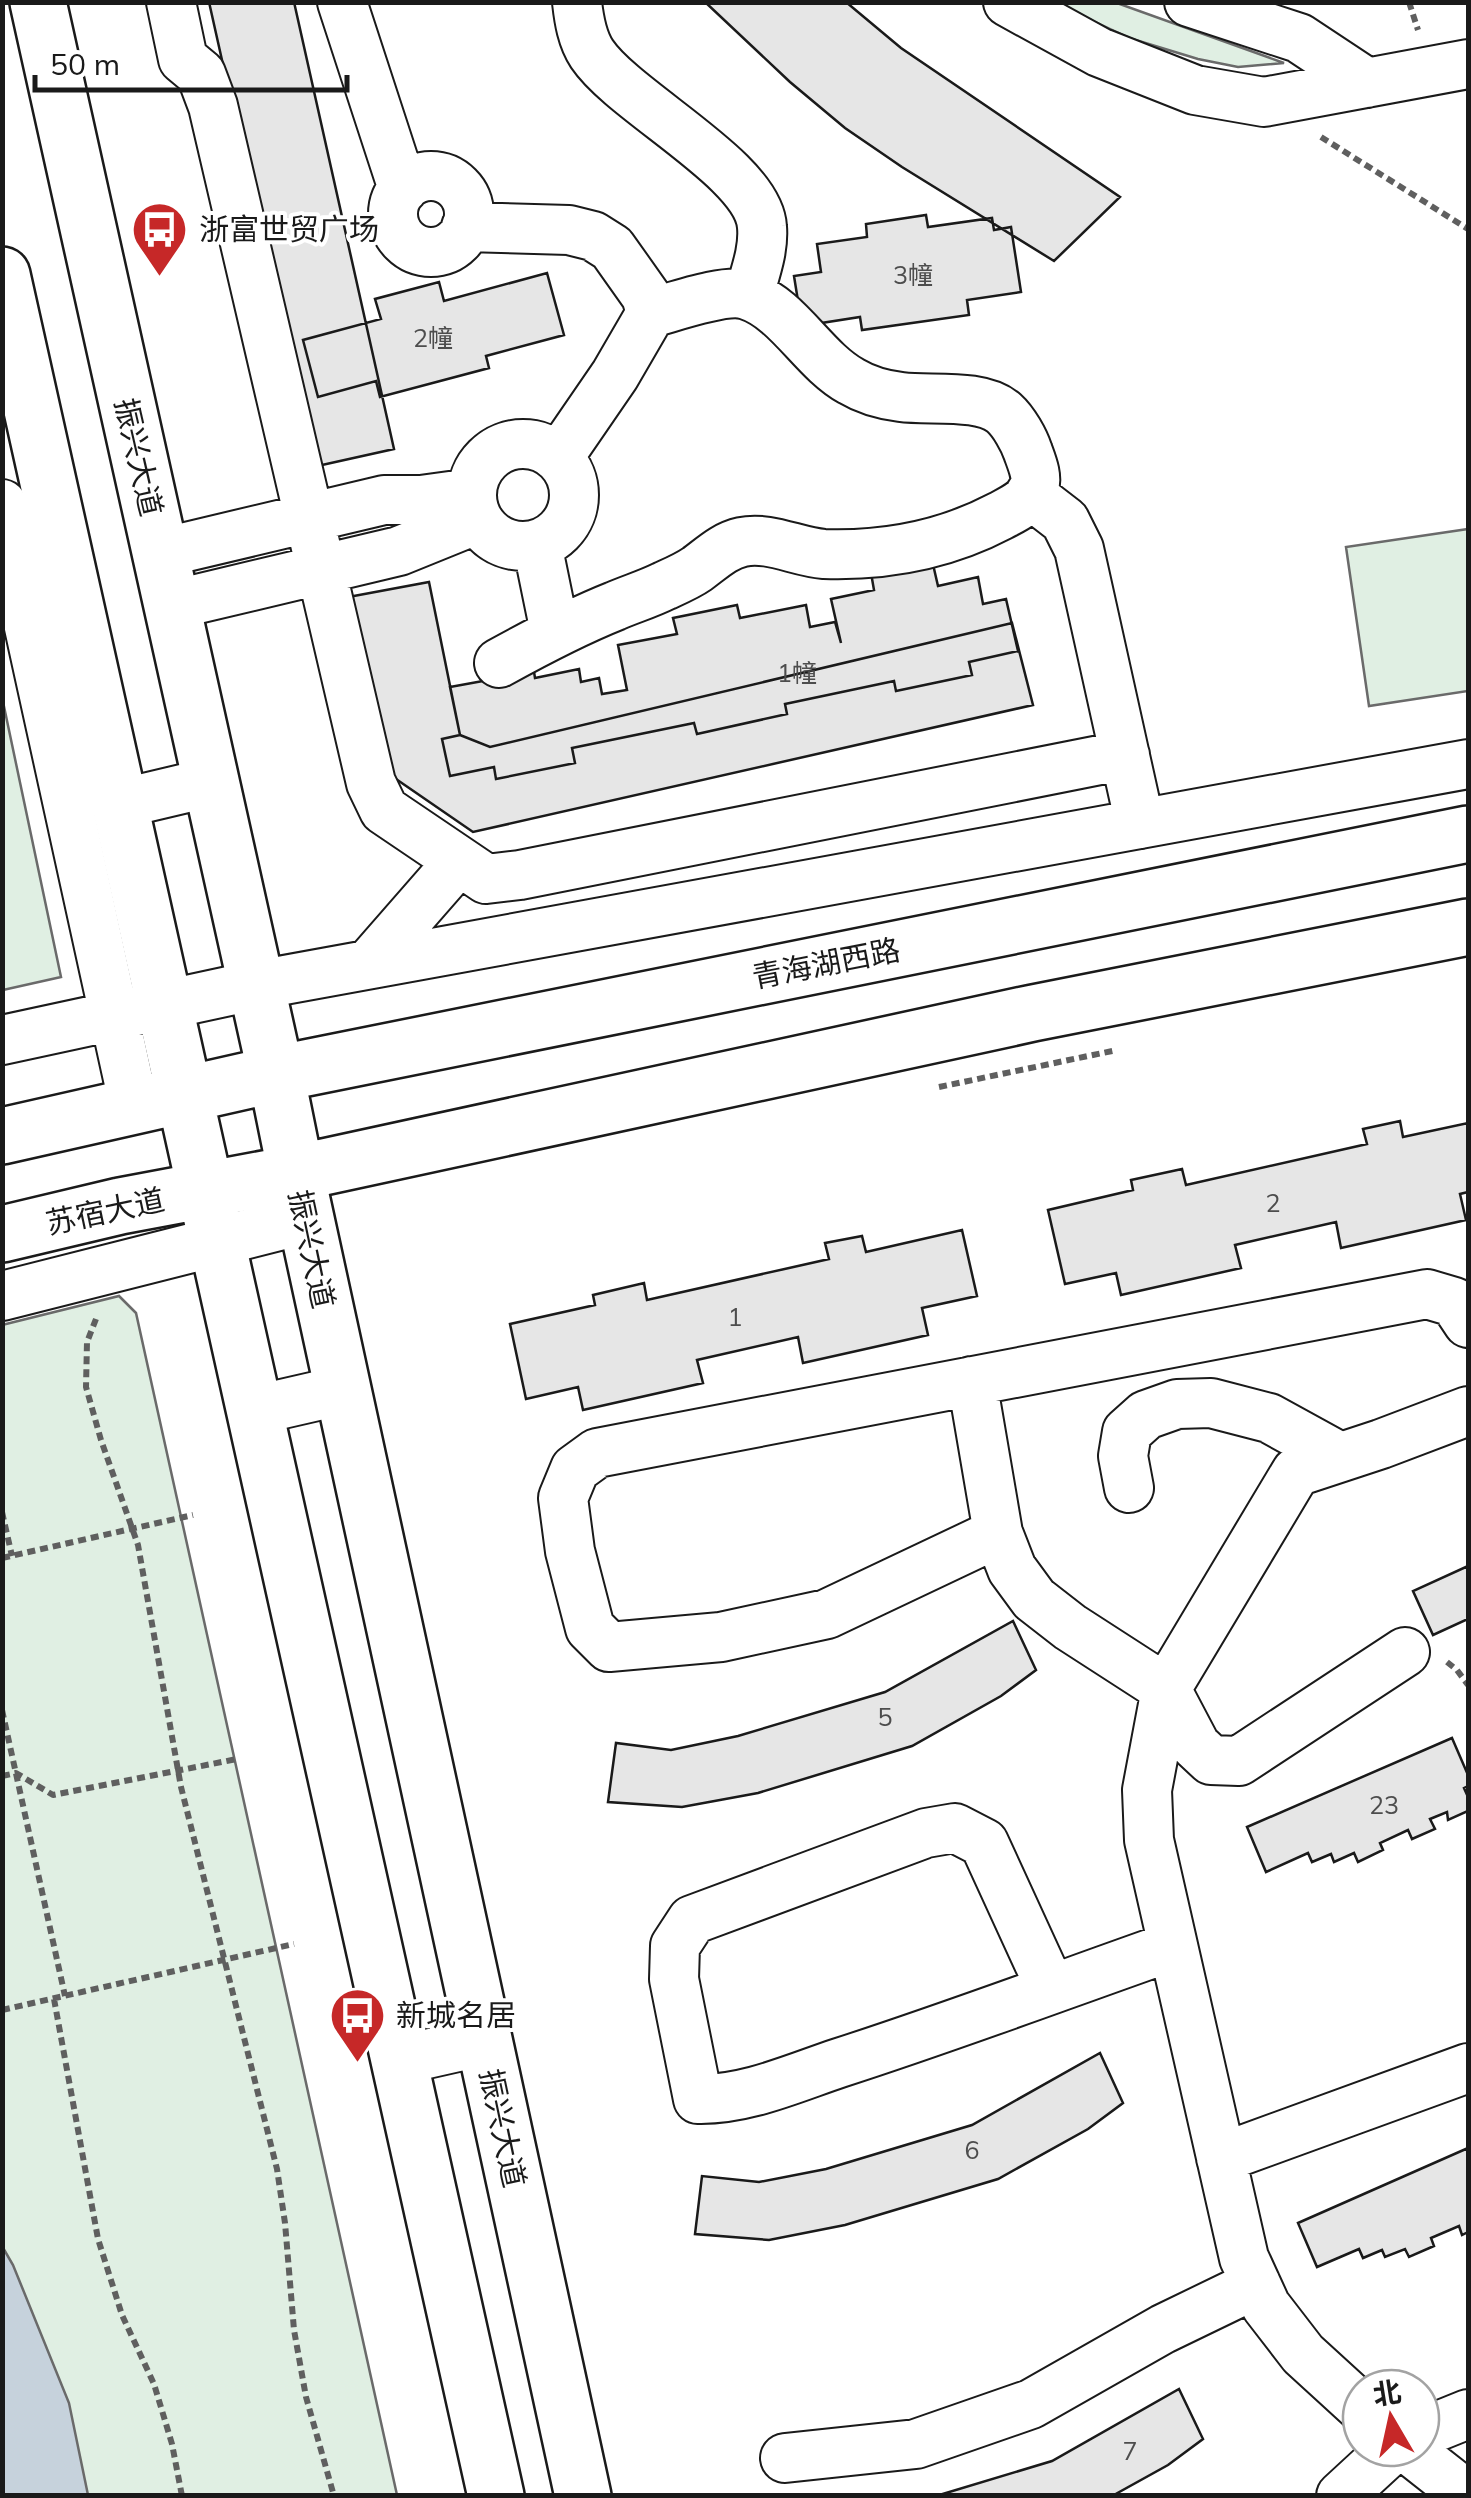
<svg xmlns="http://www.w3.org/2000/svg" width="1471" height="2498" viewBox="0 0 1471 2498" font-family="Mulish,'Noto Sans SC',sans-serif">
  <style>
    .green { fill: #e0efe3; stroke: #6a6a6a; stroke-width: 2.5 }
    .water { fill: #c6d2dc; stroke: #6a6a6a; stroke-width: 2.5 }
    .building { fill: #e6e6e6; stroke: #1a1a1a; stroke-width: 2.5 }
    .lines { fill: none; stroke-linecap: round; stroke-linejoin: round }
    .minor-casing { stroke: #1a1a1a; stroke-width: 52 }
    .major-casing { stroke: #1a1a1a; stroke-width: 60 }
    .path { stroke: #5f5f5f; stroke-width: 6; stroke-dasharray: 8 5; stroke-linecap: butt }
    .minor { stroke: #fff; stroke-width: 48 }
    .major { stroke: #fff; stroke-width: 55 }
    .labels { text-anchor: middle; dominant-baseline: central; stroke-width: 8; stroke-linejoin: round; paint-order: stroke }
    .number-label { font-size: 25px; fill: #4d4d4d }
    .poi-label { font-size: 30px; fill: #1a1a1a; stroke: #fff; text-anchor: start }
    .street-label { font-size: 30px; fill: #1a1a1a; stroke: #fff }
  </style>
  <rect width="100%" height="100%" fill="#fff"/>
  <!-- green -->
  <path class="green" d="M 1054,3 L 1117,3 L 1284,63 L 1238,67 L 1198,59 L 1129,38 Z
    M 1468,529 L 1468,691 L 1369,706 L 1346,547 Z
    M 2,697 L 61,977 L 3,990 L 2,990 Z
    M 119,1296 L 136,1313 L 397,2495 L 3,2495 L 2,1325 Z"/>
  <!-- water -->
  <path class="water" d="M 2,2246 L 13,2265 L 69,2403 L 88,2495 L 3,2495 Z"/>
  <!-- building -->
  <path class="building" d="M 209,2 L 294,2 L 394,449 L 313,467 Z
    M 705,2 L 846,2 L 901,48 L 1120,197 L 1054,261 L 902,167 L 845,128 L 790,82 Z
    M 926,215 L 928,227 L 992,218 L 994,230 L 1011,227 L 1021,292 L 967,300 L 969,315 L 862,330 L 860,317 L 802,326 L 794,276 L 821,272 L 817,244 L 867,237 L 866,224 Z
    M 547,273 L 564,335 L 486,356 L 489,368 L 380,397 L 376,381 L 318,397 L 303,340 L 381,319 L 375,299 L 439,282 L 444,301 Z
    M 932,560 L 938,586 L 978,577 L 983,604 L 1006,599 L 1018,651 L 969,662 L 972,675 L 896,691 L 894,681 L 785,704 L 787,714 L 697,734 L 694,723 L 572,748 L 575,763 L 496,779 L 494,767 L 450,776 L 442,739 L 460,735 L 450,687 L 483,681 L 479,663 L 531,653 L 535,678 L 579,669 L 581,682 L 599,678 L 602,694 L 627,690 L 618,645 L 677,634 L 673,618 L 737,605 L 740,618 L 806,605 L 810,627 L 835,622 L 841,643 L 831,599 L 874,590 L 871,573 Z
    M 429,582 L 460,735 L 490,747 L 1012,623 L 1033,705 L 473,832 L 380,768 L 343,598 Z
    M 1400,1121 L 1403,1137 L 1468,1123 L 1468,1192 L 1460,1194 L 1466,1220 L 1341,1248 L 1336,1222 L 1235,1245 L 1241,1268 L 1121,1295 L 1116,1273 L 1065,1284 L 1048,1210 L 1133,1190 L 1131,1180 L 1182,1169 L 1186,1185 L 1367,1144 L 1363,1129 Z
    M 962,1230 L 977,1296 L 922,1308 L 928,1335 L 803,1363 L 798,1337 L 697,1360 L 703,1383 L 583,1410 L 578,1387 L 526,1399 L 510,1324 L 595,1305 L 593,1295 L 644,1283 L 647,1300 L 829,1259 L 825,1243 L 862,1236 L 866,1252 Z
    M 1468,1566 L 1468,1619 L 1433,1635 L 1413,1591 Z
    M 1013,1621 L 1036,1670 L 1001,1696 L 912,1746 L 758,1793 L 682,1807 L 608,1802 L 616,1743 L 671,1750 L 738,1736 L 885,1692 Z
    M 1452,1738 L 1468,1775 L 1468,1786 L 1464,1788 L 1468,1797 L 1468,1811 L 1448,1820 L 1447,1812 L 1430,1819 L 1435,1829 L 1412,1839 L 1408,1830 L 1380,1843 L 1383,1850 L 1358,1862 L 1354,1853 L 1334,1862 L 1331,1854 L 1312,1862 L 1308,1853 L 1266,1872 L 1247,1827 Z
    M 1100,2053 L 1123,2103 L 1088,2129 L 998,2179 L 845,2225 L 769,2240 L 695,2234 L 702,2176 L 759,2182 L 826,2169 L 972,2125 Z
    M 1468,2148 L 1468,2232 L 1462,2235 L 1459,2226 L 1431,2238 L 1434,2246 L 1409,2257 L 1405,2249 L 1385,2257 L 1382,2250 L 1363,2258 L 1359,2249 L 1317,2267 L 1298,2223 Z
    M 1179,2389 L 1203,2439 L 1168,2465 L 1112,2496 L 936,2496 L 1052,2461 Z"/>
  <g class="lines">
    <defs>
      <path id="minor" d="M 171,2 L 183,59 L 201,74 L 213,106 L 371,783 L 384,810 L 486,879 L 520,875 L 1125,755
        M 342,2 L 403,189
        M 577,2 C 579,20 582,39 592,54 C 625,103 759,170 762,227 C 764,250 755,273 749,295
        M 1008,2 L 1099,52 L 1195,90 L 1264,102 L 1468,64
        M 1189,2 L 1299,38 L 1367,83
        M393 214a38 38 0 1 1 76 0a38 38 0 1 1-76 0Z
        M 466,227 L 569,230 L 593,236 L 612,248 L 646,296 L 651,313 L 615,375 L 558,458
        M472 495a51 51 0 1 1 102 0a51 51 0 1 1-102 0Z
        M 1030,494 L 1065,521 L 1079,549 L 1140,824
        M 2,504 L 134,1106
        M 537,544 L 555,632
        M 161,553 L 384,500 L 421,500 L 472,493
        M 172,605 L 399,551 L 478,519
        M 499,663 C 537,642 575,622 615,606 C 631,599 648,594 664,586 C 675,581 687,576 697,569 C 712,558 724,546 742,542 C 769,536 797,552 824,554 C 886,556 945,545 1000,516 C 1013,509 1028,503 1034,488 C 1038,477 1032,463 1028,452 C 1024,440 1014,422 1004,413 C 981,393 930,401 901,397 C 884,395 866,390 851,381 C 813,360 788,308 747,295 C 726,288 674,307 651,313
        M 119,804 L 212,782
        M 369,964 L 459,861
        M 2,1040 L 257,985 L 1468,764
        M 2,1296 L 306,1219
        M 972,1381 L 998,1533
        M 256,1410 L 343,1390
        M 1129,1488 L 1123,1456 L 1127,1432 L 1146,1415 L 1177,1404 L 1211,1403 L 1269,1418 L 1340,1457
        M 1405,1652 L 1239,1761 L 1211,1760 L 1196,1746 L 1166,1689 L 1070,1627 L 1034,1599 L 1012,1569 L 998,1533 L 827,1614 L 721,1637 L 609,1647 L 590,1628 L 570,1551 L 563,1498 L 575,1469 L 597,1453 L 1427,1294 L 1454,1302 L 1468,1323
        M 1051,1989 L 984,1843 L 955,1828 L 926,1833 L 692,1920 L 675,1946 L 674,1979 L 698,2099 C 746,2100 794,2078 839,2063 C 951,2027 1062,1985 1173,1946
        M 400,2060 L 484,2041
        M 1221,2158 L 1468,2068
        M 1361,2407 L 1303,2354 L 1266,2306 L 1244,2258 L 1149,1840 L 1147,1790 L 1166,1689 L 1296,1472 L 1381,1444 L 1468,1411
        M 1421,2433 L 1468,2414
        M 1407,2448 L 1468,2496
        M 785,2458 L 916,2444 L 1031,2404 L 1163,2329 L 1256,2284
        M 1341,2496 L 1393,2448"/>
      <path id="major" d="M 38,2 L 276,1074 L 296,1173 L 583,2496
        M 2,275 L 496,2496
        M 2,1136 L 276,1074 L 1468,834
        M 2,1234 L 120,1206 L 296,1173 L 1033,1013 L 1468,927"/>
    </defs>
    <!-- minor casing -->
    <use href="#minor" class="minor-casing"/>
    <!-- major casing -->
    <use href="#major" class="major-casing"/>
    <!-- path -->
    <path class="path" d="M 1409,2 L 1418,30
      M 1321,137 L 1468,229
      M 939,1087 L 1117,1050
      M 96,1319 L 87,1342 L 86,1387 L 101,1440 L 138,1545 L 181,1787 L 277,2169 L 285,2223 L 294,2330 L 306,2397 L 334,2496
      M 2,1512 L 12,1556
      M 2,1558 L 193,1515
      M 1447,1662 L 1457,1670 L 1468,1685
      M 2,1710 L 65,1996
      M 2,1776 L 16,1773 L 53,1795 L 237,1759
      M 54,1999 L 98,2239 L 122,2315 L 154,2384 L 172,2444 L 182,2496
      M 2,2010 L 294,1944"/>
    <!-- minor -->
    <use href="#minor" class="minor"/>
    <!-- major -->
    <use href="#major" class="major"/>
  </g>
  <!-- icons -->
  <defs>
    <symbol id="bus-pin" viewBox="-11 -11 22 30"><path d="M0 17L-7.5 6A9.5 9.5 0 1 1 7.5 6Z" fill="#c62828" stroke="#fff"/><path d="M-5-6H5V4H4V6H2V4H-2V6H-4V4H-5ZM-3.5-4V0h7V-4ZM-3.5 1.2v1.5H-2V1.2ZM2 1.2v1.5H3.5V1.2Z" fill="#fff"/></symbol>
  </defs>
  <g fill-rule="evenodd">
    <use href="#bus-pin" x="128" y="198" width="63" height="86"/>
    <use href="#bus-pin" x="326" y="1984" width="63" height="86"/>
  </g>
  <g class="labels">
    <!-- number labels -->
    <g class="number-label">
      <text x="913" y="274">3幢</text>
      <text x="433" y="337">2幢</text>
      <text x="797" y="672">1幢</text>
      <text x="1273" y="1202">2</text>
      <text x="735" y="1316">1</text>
      <text x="885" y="1716">5</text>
      <text x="1384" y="1804">23</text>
      <text x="972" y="2149">6</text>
      <text x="1130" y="2450">7</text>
    </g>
    <!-- poi labels -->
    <g class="poi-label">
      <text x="199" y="229">浙富世贸广场</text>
      <text x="396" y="2015">新城名居</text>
    </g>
    <!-- street labels -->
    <g class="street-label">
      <text transform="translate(139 457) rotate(77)">振兴大道</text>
      <text transform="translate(826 963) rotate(-11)">青海湖西路</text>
      <text transform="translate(105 1211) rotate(-12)">苏宿大道</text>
      <text transform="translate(312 1249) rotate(78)">振兴大道</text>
      <text transform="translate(503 2128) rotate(78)">振兴大道</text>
    </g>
  </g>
  <!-- border -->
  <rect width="1471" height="2498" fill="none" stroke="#1a1a1a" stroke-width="10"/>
  <!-- north arrow -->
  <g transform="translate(1391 2418) rotate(351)"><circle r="48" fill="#ffffff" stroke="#a3a3a3" stroke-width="2.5"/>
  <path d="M0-8L18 38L0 25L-18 38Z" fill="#c62828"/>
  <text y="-15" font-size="28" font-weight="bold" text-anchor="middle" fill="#1a1a1a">北</text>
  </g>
  <!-- scale -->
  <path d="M35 75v15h312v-15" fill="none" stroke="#1a1a1a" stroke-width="5"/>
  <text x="50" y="75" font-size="30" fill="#1a1a1a" stroke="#ffffff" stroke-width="8" paint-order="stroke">50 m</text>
</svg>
